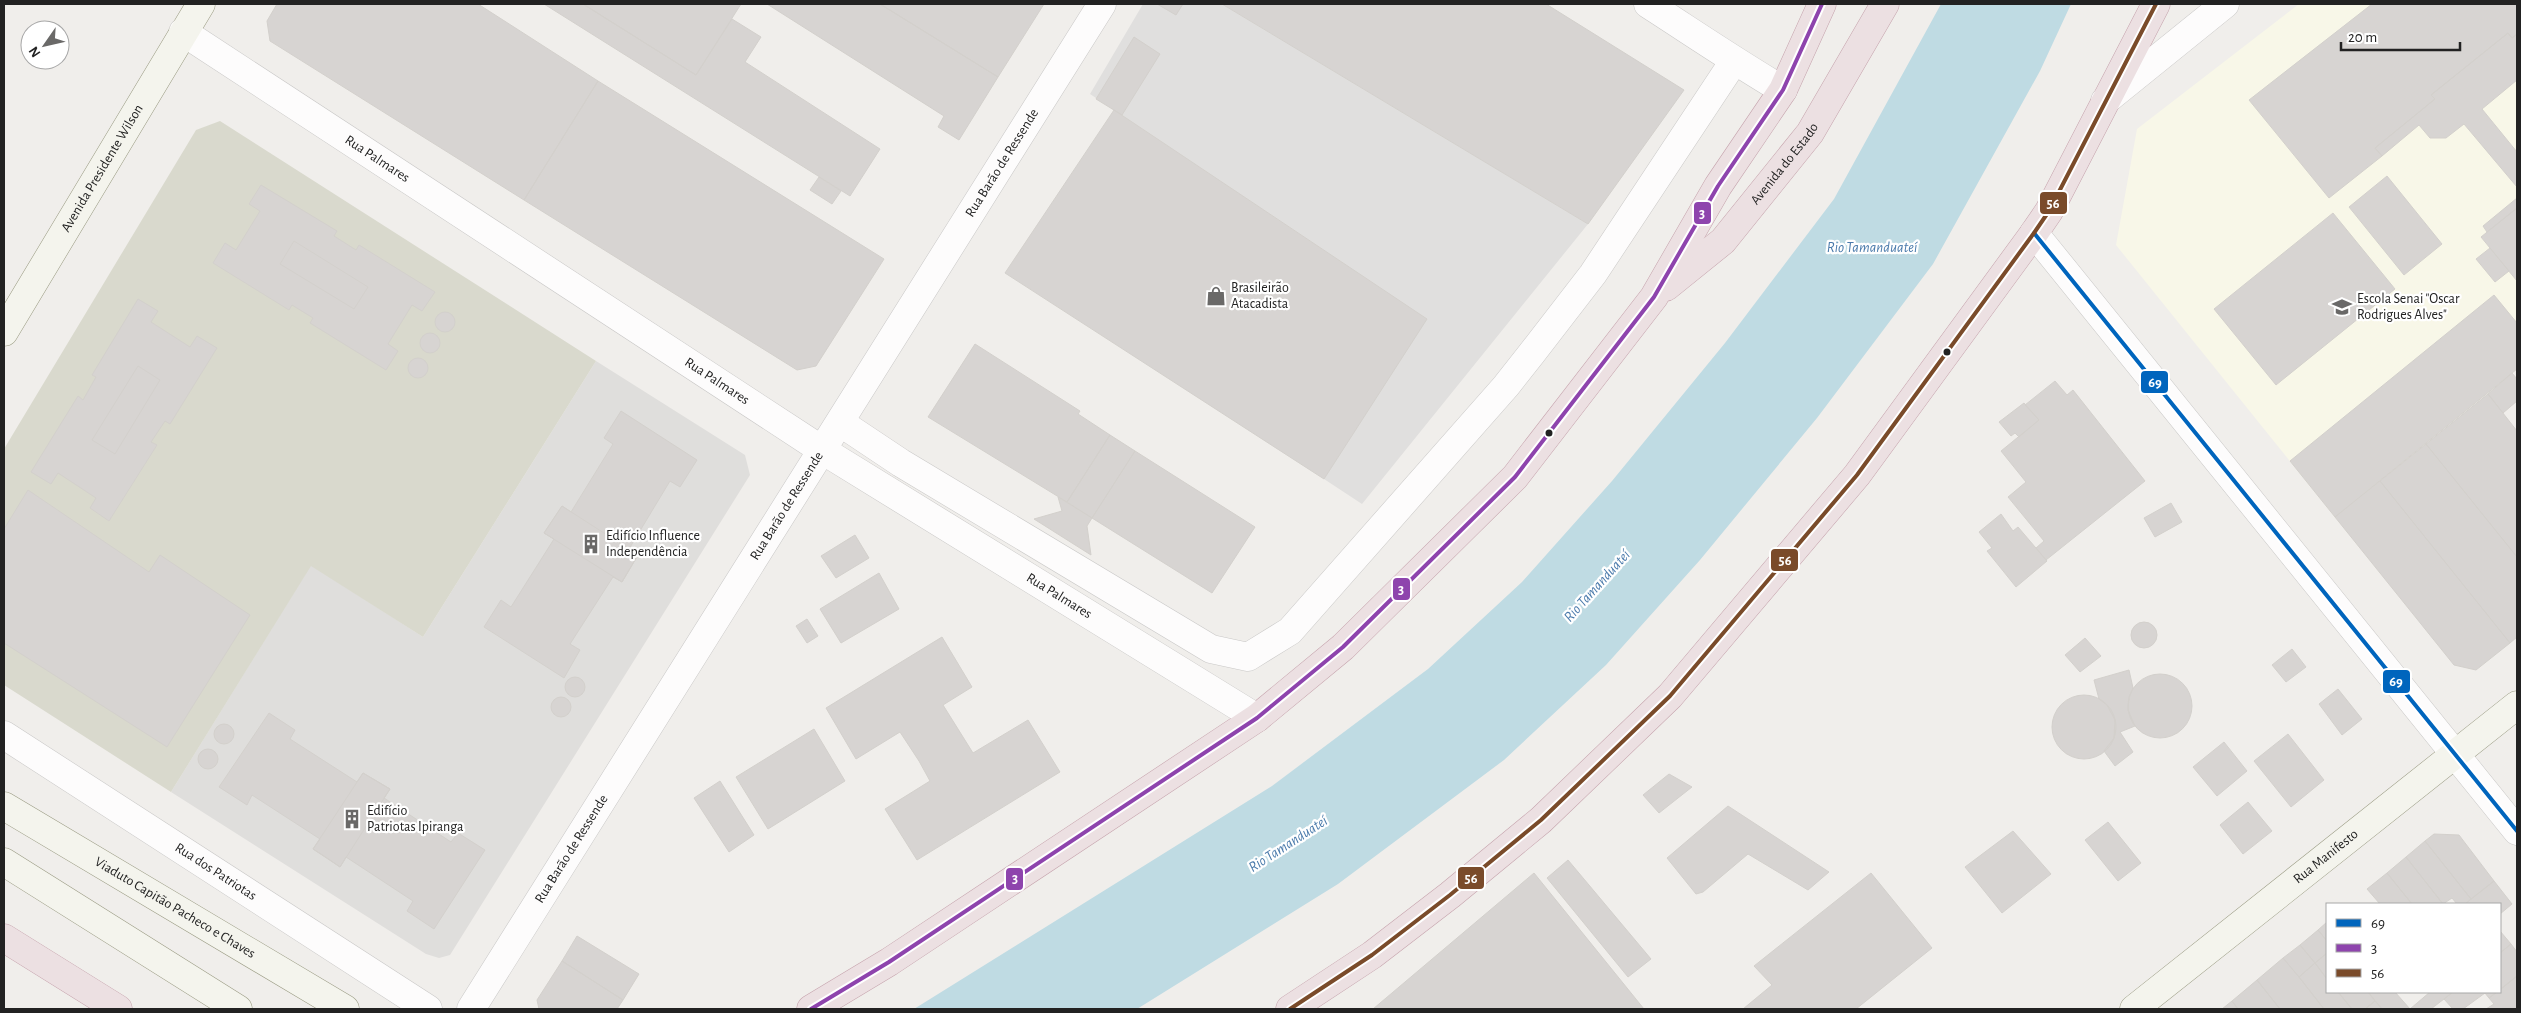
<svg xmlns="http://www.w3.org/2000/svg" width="2521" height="1013" viewBox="0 0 2521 1013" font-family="'Alegreya Sans',sans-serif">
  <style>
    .residential { fill: #dfdedc }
    .education { fill: #f8f7e8 }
    .construction { fill: #d9d9cd }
    .parking { fill: #e0dfde }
    .water { fill: #bfdbe3 }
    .building { fill: #d7d4d2; stroke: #d3d0cc }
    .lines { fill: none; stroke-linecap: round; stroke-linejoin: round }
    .street-casing { stroke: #c9c8c7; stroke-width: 29 }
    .secondary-casing { stroke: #999a82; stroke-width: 29 }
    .highway-casing { stroke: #c5a2ac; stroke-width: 29 }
    .street { stroke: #fdfcfc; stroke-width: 28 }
    .secondary { stroke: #f4f4ed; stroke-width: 28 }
    .highway { stroke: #ece0e2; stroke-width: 28 }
    .bus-1-casing { stroke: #fff; stroke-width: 8 }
    .bus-2-casing { stroke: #fff; stroke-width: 8 }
    .bus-3-casing { stroke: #fff; stroke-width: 8 }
    .bus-1 { stroke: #0065bd; stroke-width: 4 }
    .bus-2 { stroke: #8e44ad; stroke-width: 4 }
    .bus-3 { stroke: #7a4b2a; stroke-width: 4 }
    .bus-dot { fill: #222; stroke: #fff; stroke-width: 2 }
    .labels { text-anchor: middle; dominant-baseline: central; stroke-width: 4.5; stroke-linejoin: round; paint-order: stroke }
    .street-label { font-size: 14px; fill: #222; stroke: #fff }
    .poi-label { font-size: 14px; fill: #222; stroke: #fff; text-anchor: start }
    .water-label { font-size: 15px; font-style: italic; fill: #4a7aab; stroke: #fff }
    .line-badge { stroke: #fff; stroke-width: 2 }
    .badge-label { font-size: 14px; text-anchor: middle; font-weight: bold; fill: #fff }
  </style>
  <rect width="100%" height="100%" fill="#f0eeeb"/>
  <!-- residential -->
  <path class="residential" d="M 596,361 L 745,455 L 750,475 L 450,955 L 439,958 L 426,954 L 171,792 L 311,565 L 423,637 Z"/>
  <!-- education -->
  <path class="education" d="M 2299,4 L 2517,4 L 2517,369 L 2335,517 L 2116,245 L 2137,129 Z"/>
  <!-- construction -->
  <path class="construction" d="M 220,121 L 596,361 L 423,637 L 311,566 L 171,792 L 4,685 L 4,449 L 196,130 Z"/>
  <!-- parking -->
  <path class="parking" d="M 1143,4 L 1222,4 L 1588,224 L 1362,504 L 1324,479 L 1426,319 L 1090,94 Z"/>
  <!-- water -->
  <path class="water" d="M 1941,4 L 2071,4 L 2040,71 L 1933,264 L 1817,418 L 1700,560 L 1606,665 L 1504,760 L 1338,884 L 1137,1009 L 914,1009 L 1272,786 L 1428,669 L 1522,582 L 1612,481 L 1725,343 L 1834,199 Z"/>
  <!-- building -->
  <path class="building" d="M 277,4 L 478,4 L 598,81 L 524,200 L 270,41 L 267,21 Z
    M 544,4 L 583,4 L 696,75 L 732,19 L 761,37 L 745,62 L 880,149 L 850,196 Z
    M 583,4 L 741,4 L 696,75 Z
    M 767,4 L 880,4 L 998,77 L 959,140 L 938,127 L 944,116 Z
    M 880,4 L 1044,4 L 998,77 Z
    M 1157,4 L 1183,4 L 1176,15 Z
    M 1222,4 L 1546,4 L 1684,90 L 1588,224 Z
    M 2372,4 L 2517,4 L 2517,34 L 2512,38 L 2508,33 L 2431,95 L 2435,99 L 2375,148 L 2382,156 L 2329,198 L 2249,100 Z
    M 2508,33 L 2512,38 L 2517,34 L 2517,80 L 2482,109 L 2517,152 L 2517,187 L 2464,124 L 2446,138 L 2430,138 L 2419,125 L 2382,156 L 2375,148 L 2435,99 L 2431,95 Z
    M 1134,37 L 1160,54 L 1122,115 L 1096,99 Z
    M 598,81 L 884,259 L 816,366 L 797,370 L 524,200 Z
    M 1114,110 L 1427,319 L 1324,479 L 1005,273 Z
    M 2387,176 L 2442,244 L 2404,275 L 2349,207 Z
    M 819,177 L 841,191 L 832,204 L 810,190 Z
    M 261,185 L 337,231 L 334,236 L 356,250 L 359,245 L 435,292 L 422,311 L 412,305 L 388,344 L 398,351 L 386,370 L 310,323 L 313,318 L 292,305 L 289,310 L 213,263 L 225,243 L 236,250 L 260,211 L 249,204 Z
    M 2517,198 L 2517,208 L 2487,232 L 2483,226 Z
    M 2517,208 L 2517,281 L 2481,237 Z
    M 2333,213 L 2395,289 L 2276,385 L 2214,309 Z
    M 294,241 L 368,287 L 354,309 L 280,264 Z
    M 2490,248 L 2509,271 L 2495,282 L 2476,259 Z
    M 2494,295 L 2517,323 L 2517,369 L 2335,517 L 2290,461 Z
    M 138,299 L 158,311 L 151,322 L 190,347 L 197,336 L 217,348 L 170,424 L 165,421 L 151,442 L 157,445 L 109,521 L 90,508 L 96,498 L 58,473 L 51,484 L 31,472 L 78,396 L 83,400 L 96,377 L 92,375 Z
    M435 322a10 10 0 1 1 20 0a10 10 0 1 1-20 0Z
    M420 343a10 10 0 1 1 20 0a10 10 0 1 1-20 0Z
    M 975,344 L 1080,411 L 1078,414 L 1110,435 L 1067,502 L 928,417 Z
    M408 368a10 10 0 1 1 20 0a10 10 0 1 1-20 0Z
    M 138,366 L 160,380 L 115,454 L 92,440 Z
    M 2512,373 L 2517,379 L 2517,401 L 2503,413 L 2488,394 Z
    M 2055,381 L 2067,395 L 2073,390 L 2145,481 L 2046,560 L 2036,548 L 2044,541 L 2008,497 L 2026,482 L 2001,451 L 2039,420 L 2025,405 Z
    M 2488,394 L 2517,431 L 2517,557 L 2426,444 Z
    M 2024,403 L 2039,420 L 2019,437 L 2015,433 L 2011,436 L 1999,422 Z
    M 621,411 L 697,460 L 680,487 L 670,481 L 629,549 L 638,555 L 622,582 L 613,577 L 570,644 L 580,650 L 564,678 L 484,627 L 501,600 L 511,607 L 554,539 L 544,533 L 562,506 L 571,512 L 613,444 L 604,438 Z
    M 1110,435 L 1135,451 L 1092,518 L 1067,502 Z
    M 2426,444 L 2517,557 L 2517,637 L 2510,643 L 2380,481 Z
    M 1135,451 L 1255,527 L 1212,593 L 1092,518 Z
    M 2380,481 L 2510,643 L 2476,670 L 2454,665 L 2335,517 Z
    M 28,490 L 149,572 L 160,555 L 250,615 L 167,747 L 4,643 L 4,529 Z
    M 1058,497 L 1092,518 L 1087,526 L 1091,555 L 1034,519 L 1062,511 Z
    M 2171,503 L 2182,522 L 2155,537 L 2144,518 Z
    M 562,506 L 638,555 L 622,582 L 544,533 Z
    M 2001,514 L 2013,531 L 2018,527 L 2047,561 L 2016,587 L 1987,551 L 1992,548 L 1979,532 Z
    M 855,535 L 869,558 L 836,578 L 821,556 Z
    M 879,573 L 899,609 L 841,643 L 820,609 Z
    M 807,619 L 818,636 L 807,643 L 796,626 Z
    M2131 635a13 13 0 1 1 26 0a13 13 0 1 1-26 0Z
    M 942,637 L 972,687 L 943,705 L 973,753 L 1028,720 L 1060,772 L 917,860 L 885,809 L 930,781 L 919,761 L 900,732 L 856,759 L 826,708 Z
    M 2085,638 L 2101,656 L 2080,672 L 2065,655 Z
    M 2292,649 L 2306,667 L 2286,682 L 2272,665 Z
    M 2129,670 L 2133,688 L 2129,697 L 2128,710 L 2135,726 L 2120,732 L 2133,752 L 2115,766 L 2104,751 L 2114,738 L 2115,720 L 2107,705 L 2099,699 L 2094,680 Z
    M2128 706a32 32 0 1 1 64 0a32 32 0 1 1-64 0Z
    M565 687a10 10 0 1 1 20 0a10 10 0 1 1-20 0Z
    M 2338,689 L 2362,719 L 2342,735 L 2319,704 Z
    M2052 727a32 32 0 1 1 64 0a32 32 0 1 1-64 0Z
    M551 707a10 10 0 1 1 20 0a10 10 0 1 1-20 0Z
    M 269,713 L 295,730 L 290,739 L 357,782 L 363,773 L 390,789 L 384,798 L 451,842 L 458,833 L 485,850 L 434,929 L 407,911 L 413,901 L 346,857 L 340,867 L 327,858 L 313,849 L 320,839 L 252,795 L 247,805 L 219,787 Z
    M214 734a10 10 0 1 1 20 0a10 10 0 1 1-20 0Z
    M 814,729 L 845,781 L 768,829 L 736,777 Z
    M 2288,734 L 2324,780 L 2291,807 L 2254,761 Z
    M 2224,742 L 2247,771 L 2217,796 L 2193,767 Z
    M198 759a10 10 0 1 1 20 0a10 10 0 1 1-20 0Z
    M 363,773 L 390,789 L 340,867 L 313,849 Z
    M 1669,774 L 1692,787 L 1659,813 L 1643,795 Z
    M 720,781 L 754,835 L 729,852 L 694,798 Z
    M 2248,802 L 2272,831 L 2243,854 L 2220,825 Z
    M 1728,806 L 1829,872 L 1808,890 L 1748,854 L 1703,892 L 1696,894 L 1667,858 Z
    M 2108,822 L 2141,863 L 2118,881 L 2085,840 Z
    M 2013,831 L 2051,874 L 2002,913 L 1965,867 Z
    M 2434,834 L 2459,835 L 2494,881 L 2471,899 L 2425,841 Z
    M 2425,841 L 2471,899 L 2465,904 L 2457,904 L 2452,898 L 2443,904 L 2406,857 Z
    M 2406,857 L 2443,904 L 2412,904 L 2387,873 Z
    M 1568,860 L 1651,959 L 1628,977 L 1547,878 Z
    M 1534,873 L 1644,1009 L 1373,1009 Z
    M 1871,873 L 1932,948 L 1856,1009 L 1743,1009 L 1772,985 L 1754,966 Z
    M 2387,873 L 2412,904 L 2380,904 L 2367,889 Z
    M 2494,881 L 2512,904 L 2500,914 L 2500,904 L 2465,904 Z
    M 2327,922 L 2327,941 L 2318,930 Z
    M 2318,930 L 2327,941 L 2327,953 L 2315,963 L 2300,945 Z
    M 2500,931 L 2511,944 L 2500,953 Z
    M 577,936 L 639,974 L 623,1000 L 562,961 Z
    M 2511,944 L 2517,952 L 2517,976 L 2500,990 L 2500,953 Z
    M 2300,945 L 2315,963 L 2299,977 L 2283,958 Z
    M 2327,953 L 2327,979 L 2315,963 Z
    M 2283,958 L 2299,977 L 2324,1009 L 2280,1009 L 2257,980 Z
    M 562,961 L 623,1000 L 617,1009 L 539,1009 L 537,1000 Z
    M 2315,963 L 2327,979 L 2327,992 L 2338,992 L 2352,1009 L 2324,1009 L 2299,977 Z
    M 2517,976 L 2517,1008 L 2486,1009 L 2494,1004 L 2489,998 Z
    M 2257,980 L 2280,1009 L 2238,1009 L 2232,1001 Z
    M 2338,992 L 2368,992 L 2375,1001 L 2365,1009 L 2352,1009 Z
    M 2368,992 L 2395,992 L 2410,1009 L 2382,1009 Z
    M 2430,992 L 2453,992 L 2431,1009 L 2410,1009 Z
    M 2453,992 L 2497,992 L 2489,998 L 2485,993 L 2463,1009 L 2453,1009 L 2444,999 Z
    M 2232,1001 L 2238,1009 L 2222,1009 Z
    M 2375,1001 L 2382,1009 L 2365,1009 Z"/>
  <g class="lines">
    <defs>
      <g id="street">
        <path d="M 1648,4 C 1693,33 1737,63 1783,90"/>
        <path id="s1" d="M 183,32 L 822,450 L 1257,718"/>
        <path d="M 2105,101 L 2225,4"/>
        <path d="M 2034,233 L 2517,831"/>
        <path d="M 841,423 L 901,463 L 1211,649 L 1248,657 L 1290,631 L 1506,386 L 1532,353 L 1593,274 L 1734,61"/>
        <path id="s2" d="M 4,735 L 428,1009"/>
        <path id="s3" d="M 471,1009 L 1102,4"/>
      </g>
      <g id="secondary">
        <path id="s4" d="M 4,332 L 201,4"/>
        <path id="s5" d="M 4,806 L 345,1009"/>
        <path d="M 4,862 L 238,1009"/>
        <path id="s6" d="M 2134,1009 L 2517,705"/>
      </g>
      <g id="highway">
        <path id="s7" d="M 1666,287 L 1723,241 L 1810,133 L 1885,4"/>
        <path d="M 4,938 L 118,1009"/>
        <path d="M 811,1009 L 889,962 L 1257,718 L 1343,647 L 1515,477 L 1654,297 L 1718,186 L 1783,90 L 1822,4"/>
        <path d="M 1290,1009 L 1372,955 L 1450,895 L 1541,820 L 1670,696 L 1857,475 L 2034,233 L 2049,211 L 2156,4"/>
      </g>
    </defs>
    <!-- street casing -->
    <use href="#street" class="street-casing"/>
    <!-- secondary casing -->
    <use href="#secondary" class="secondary-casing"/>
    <!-- highway casing -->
    <use href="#highway" class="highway-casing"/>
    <!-- street -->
    <use href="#street" class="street"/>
    <!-- secondary -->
    <use href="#secondary" class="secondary"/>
    <!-- highway -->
    <use href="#highway" class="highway"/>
    <defs>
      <path id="bus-1" d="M 2034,233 L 2517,831"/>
      <path id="bus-2" d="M 811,1009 L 889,962 L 1257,718 L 1343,647 L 1515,477 L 1654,297 L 1718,186 L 1783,90 L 1822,4"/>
      <path id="bus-3" d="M 1290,1009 L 1372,955 L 1450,895 L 1541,820 L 1670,696 L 1857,475 L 2034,233 L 2049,211 L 2156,4"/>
    </defs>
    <!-- bus-1 casing -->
    <use href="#bus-1" class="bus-1-casing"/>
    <!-- bus-2 casing -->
    <use href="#bus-2" class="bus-2-casing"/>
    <!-- bus-3 casing -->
    <use href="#bus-3" class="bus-3-casing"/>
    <!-- bus-1 -->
    <use href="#bus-1" class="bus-1"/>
    <!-- bus-2 -->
    <use href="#bus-2" class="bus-2"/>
    <!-- bus-3 -->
    <use href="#bus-3" class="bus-3"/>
  </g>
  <!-- icons -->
  <defs>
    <symbol id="shop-bare" viewBox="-9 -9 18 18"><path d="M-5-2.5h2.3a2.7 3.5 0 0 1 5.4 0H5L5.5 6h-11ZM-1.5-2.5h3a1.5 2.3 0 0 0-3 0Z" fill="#6a6968" stroke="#fff" stroke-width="2.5" paint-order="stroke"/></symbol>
    <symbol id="school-bare" viewBox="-9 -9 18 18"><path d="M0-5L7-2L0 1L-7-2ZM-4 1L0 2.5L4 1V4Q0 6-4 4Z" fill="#6a6968" stroke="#fff" stroke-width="2.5" paint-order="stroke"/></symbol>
    <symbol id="building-bare" viewBox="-9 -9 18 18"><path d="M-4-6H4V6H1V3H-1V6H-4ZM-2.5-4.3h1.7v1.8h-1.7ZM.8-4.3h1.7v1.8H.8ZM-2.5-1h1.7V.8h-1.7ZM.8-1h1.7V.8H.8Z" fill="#6a6968" stroke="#fff" stroke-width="2.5" paint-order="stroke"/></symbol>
  </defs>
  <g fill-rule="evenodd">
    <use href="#shop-bare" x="1202" y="282" width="28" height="28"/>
    <use href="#school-bare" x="2328" y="293" width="28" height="28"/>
    <use href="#building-bare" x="577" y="530" width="28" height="28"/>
    <use href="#building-bare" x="338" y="805" width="28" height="28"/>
  </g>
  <!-- markers -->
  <g class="bus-dot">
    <circle cx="1947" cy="352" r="4.5"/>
    <circle cx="1549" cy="433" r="4.5"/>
  </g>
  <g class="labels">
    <!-- street labels -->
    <g class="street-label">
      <text stroke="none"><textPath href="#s1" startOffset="232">Rua Palmares</textPath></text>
      <text stroke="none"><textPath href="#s7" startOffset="172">Avenida do Estado</textPath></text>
      <text stroke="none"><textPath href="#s3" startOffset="999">Rua Barão de Ressende</textPath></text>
      <text stroke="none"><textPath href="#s4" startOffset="191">Avenida Presidente Wilson</textPath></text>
      <text stroke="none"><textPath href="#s1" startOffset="638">Rua Palmares</textPath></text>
      <text stroke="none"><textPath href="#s3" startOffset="594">Rua Barão de Ressende</textPath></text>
      <text stroke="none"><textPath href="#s1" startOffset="1042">Rua Palmares</textPath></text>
      <text stroke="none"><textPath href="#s3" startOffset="189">Rua Barão de Ressende</textPath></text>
      <text stroke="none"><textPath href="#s6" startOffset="245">Rua Manifesto</textPath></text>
      <text stroke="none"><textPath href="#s2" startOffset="252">Rua dos Patriotas</textPath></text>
      <text stroke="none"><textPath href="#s5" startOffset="199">Viaduto Capitão Pacheco e Chaves</textPath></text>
    </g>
    <!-- poi labels -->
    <g class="poi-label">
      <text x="1231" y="288">Brasileirão<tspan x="1231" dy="16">Atacadista</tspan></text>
      <text x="2357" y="299">Escola Senai "Oscar<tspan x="2357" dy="16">Rodrigues Alves"</tspan></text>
      <text x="606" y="536">Edifício Influence<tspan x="606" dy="16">Independência</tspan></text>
      <text x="367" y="811">Edifício<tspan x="367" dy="16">Patriotas Ipiranga</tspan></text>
    </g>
    <!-- water labels -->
    <g class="water-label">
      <text x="1872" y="247">Rio Tamanduateí</text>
      <text transform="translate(1597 586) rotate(-48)">Rio Tamanduateí</text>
      <text transform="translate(1288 844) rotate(-33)">Rio Tamanduateí</text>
    </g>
  </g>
  <g class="line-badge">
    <rect x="2039" y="191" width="29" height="24" rx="5" fill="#7a4b2a"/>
    <rect x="1693" y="201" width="19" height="24" rx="5" fill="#8e44ad"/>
    <rect x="2140" y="370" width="29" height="24" rx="5" fill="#0065bd"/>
    <rect x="1770" y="548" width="29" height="24" rx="5" fill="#7a4b2a"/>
    <rect x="1392" y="577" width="19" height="24" rx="5" fill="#8e44ad"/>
    <rect x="2382" y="669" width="29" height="25" rx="5" fill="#0065bd"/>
    <rect x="1457" y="866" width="28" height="24" rx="5" fill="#7a4b2a"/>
    <rect x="1005" y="867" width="19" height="24" rx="5" fill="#8e44ad"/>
  </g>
  <g class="badge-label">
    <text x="2053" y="208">56</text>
    <text x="1702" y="218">3</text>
    <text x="2155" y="387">69</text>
    <text x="1785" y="565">56</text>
    <text x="1401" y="594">3</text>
    <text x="2396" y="686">69</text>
    <text x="1471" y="883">56</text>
    <text x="1015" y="883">3</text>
  </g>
  <!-- border -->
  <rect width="2521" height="1013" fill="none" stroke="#222222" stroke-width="10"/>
  <!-- legend -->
  <rect x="2326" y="903" width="175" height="90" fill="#ffffff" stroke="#a7a7a7"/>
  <rect x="2336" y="919" width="25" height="8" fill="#0065bd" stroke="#a7a7a7"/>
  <text x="2371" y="928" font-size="15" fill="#222222">69</text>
  <rect x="2336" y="944" width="25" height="8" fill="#8e44ad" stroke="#a7a7a7"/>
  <text x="2371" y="953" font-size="15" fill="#222222">3</text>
  <rect x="2336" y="969" width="25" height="8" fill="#7a4b2a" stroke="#a7a7a7"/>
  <text x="2371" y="978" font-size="15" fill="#222222">56</text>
  <!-- north arrow -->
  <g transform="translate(45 45) rotate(236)"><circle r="24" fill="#ffffff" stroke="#a7a7a7"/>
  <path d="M0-4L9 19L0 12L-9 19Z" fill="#6a6968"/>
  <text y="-8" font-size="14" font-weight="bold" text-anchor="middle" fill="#222222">N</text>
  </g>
  <!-- scale -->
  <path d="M2341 42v8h119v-8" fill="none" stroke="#222222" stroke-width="2.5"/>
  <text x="2348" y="42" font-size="15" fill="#222222" stroke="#ffffff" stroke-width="4" paint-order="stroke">20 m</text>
</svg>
